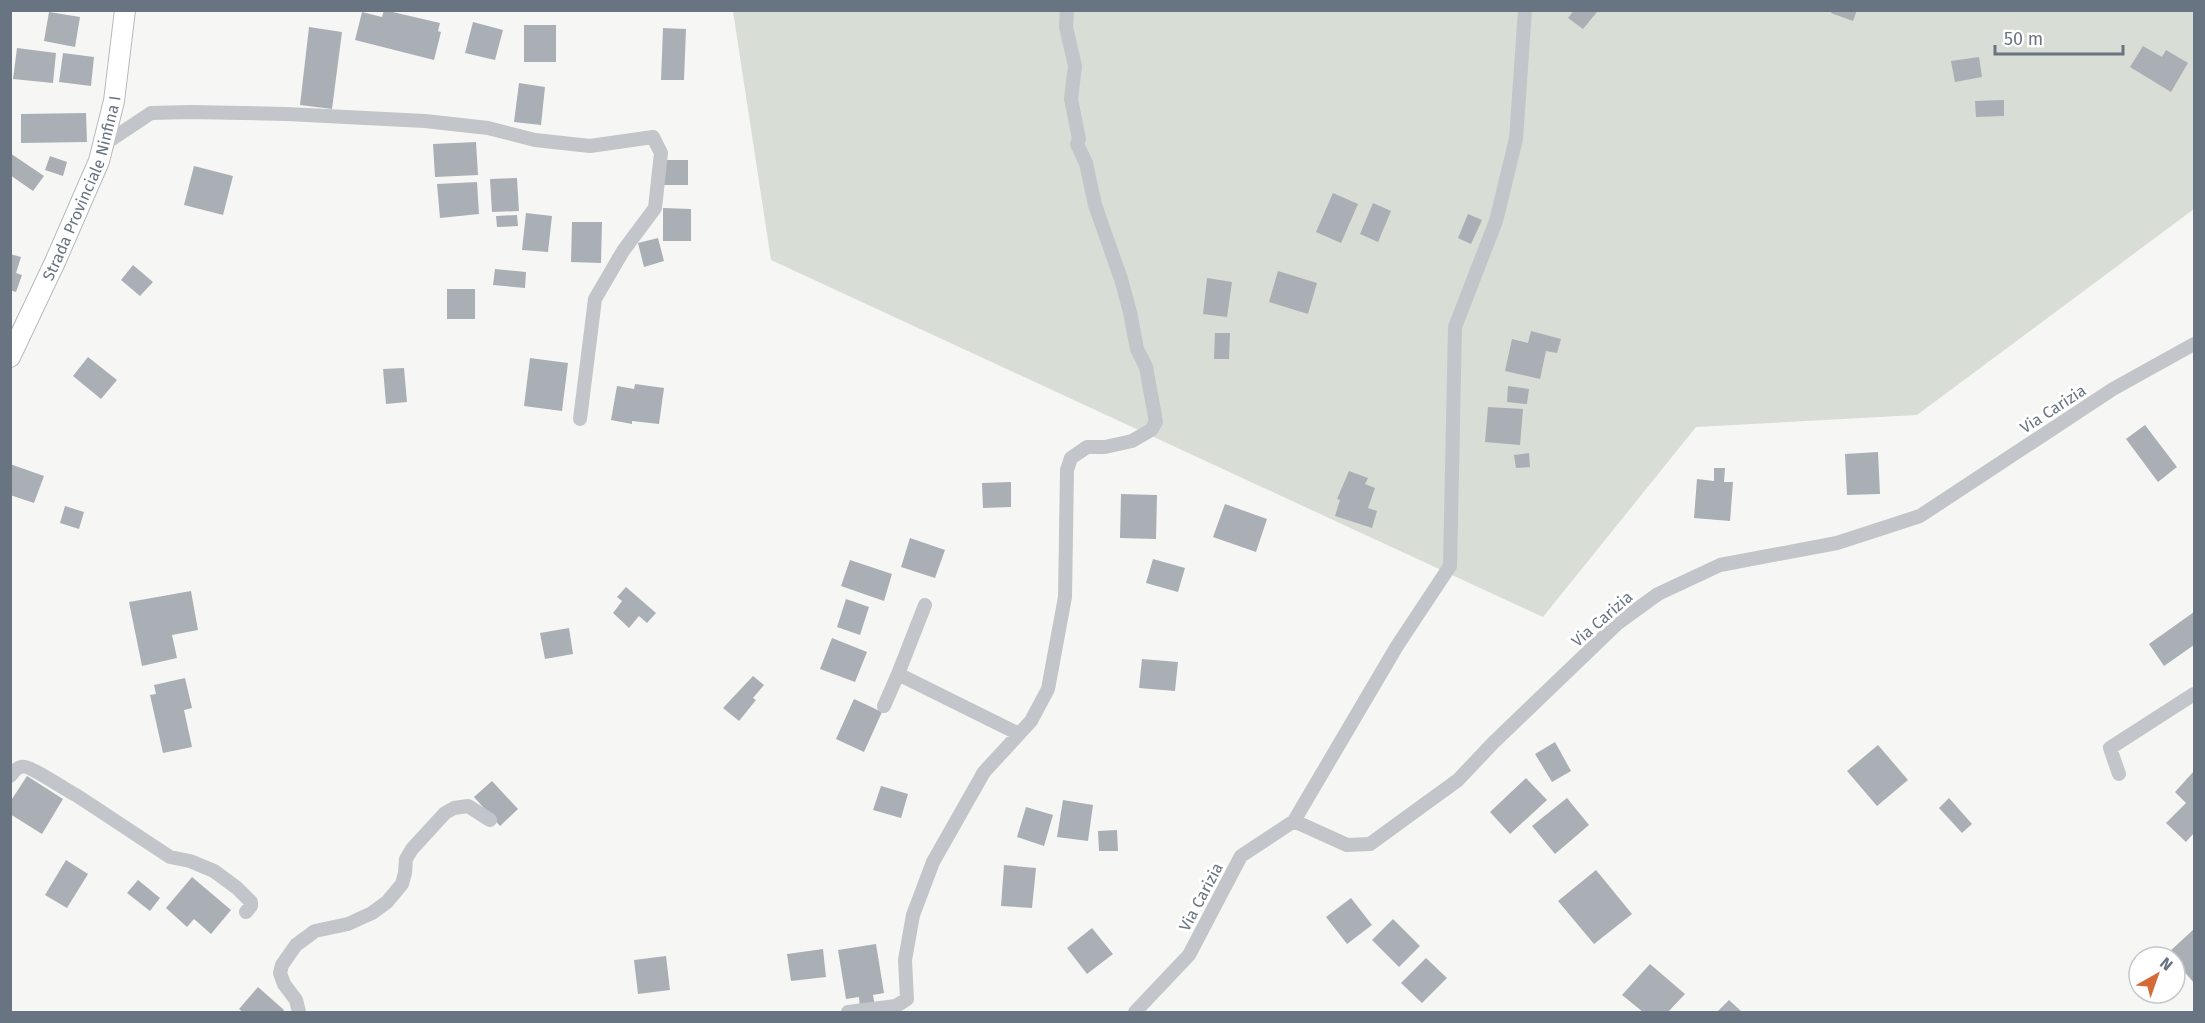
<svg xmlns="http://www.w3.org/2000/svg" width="2205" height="1023" viewBox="0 0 2205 1023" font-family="'Fira Sans',sans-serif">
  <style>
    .green { fill: #d8ddd5 }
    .building { fill: #a9afb5 }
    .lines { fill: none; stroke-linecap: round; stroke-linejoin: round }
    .secondary-casing { stroke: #b5b9bd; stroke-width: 22 }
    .minor { stroke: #c2c5c9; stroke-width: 14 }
    .secondary { stroke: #fff; stroke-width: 20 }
    .labels { text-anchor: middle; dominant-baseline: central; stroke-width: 6; stroke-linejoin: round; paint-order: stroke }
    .street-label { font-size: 16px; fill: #687482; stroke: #fff }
  </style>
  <rect width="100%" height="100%" fill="#f6f7f4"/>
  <!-- green -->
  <path class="green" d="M 733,11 L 2194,11 L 2194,209 L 1917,415 L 1696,427 L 1543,617 L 771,260 Z"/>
  <!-- building -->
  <path class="building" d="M 384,10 L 440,23 L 438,31 L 441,32 L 434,60 L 355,40 L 362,12 L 382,17 Z
    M 1574,10 L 1595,10 L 1597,12 L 1583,29 L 1568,18 Z
    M 1832,10 L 1857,10 L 1853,21 L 1831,13 Z
    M 49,12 L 80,17 L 75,47 L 44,41 Z
    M 473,22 L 503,30 L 495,60 L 465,53 Z
    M 524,25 L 556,25 L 556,62 L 524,62 Z
    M 309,27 L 342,32 L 332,109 L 300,105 Z
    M 663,28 L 686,29 L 684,80 L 661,80 Z
    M 2143,46 L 2162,57 L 2166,50 L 2188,63 L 2171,92 L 2130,67 Z
    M 17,48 L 56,53 L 53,83 L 13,79 Z
    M 63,53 L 94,57 L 91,86 L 59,82 Z
    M 1979,57 L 1982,77 L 1955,82 L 1951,61 Z
    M 519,83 L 545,87 L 541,125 L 514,122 Z
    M 2004,100 L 2004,116 L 1976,117 L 1975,101 Z
    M 86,113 L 87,142 L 21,143 L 21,114 Z
    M 476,142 L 478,175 L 435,177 L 433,144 Z
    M 10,153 L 44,176 L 33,191 L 10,175 Z
    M 50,156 L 67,162 L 63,176 L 45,170 Z
    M 663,160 L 688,160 L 688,185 L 663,185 Z
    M 194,166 L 233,176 L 223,215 L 184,205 Z
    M 517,178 L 519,211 L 492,212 L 490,179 Z
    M 477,182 L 479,214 L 440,218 L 437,184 Z
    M 1333,193 L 1358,204 L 1341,243 L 1316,232 Z
    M 1373,203 L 1391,211 L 1378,242 L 1360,234 Z
    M 663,208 L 691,209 L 691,241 L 663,241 Z
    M 526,213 L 552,216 L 548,252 L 522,250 Z
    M 1468,214 L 1482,220 L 1471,244 L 1458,238 Z
    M 517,215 L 518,226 L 497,227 L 496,216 Z
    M 572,222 L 602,222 L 601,263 L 571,262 Z
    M 658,238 L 664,261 L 644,267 L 638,243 Z
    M 10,254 L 21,257 L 16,273 L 22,275 L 16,292 L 10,290 Z
    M 133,265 L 153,282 L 140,296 L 121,280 Z
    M 495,269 L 526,272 L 525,288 L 493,285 Z
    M 1278,271 L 1317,283 L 1308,314 L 1269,302 Z
    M 1207,278 L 1232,282 L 1227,317 L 1203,314 Z
    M 447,289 L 475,289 L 475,319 L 447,319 Z
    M 1531,331 L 1561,339 L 1557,353 L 1546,351 L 1540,379 L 1505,371 L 1512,339 L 1528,343 Z
    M 1215,333 L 1230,333 L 1229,359 L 1214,359 Z
    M 88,357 L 117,380 L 101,399 L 73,376 Z
    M 530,358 L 568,363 L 562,411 L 524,406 Z
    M 404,368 L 407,402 L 386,404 L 383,369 Z
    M 635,384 L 664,388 L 659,424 L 632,421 L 632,424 L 611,420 L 617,386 L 634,389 Z
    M 1508,386 L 1529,389 L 1527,404 L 1507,402 Z
    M 1488,407 L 1523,409 L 1520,445 L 1485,442 Z
    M 2145,425 L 2177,467 L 2158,482 L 2126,439 Z
    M 1878,452 L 1880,494 L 1847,495 L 1845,454 Z
    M 1529,453 L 1530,467 L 1516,468 L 1514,455 Z
    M 10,464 L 44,476 L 34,503 L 10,495 Z
    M 1714,468 L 1725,468 L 1724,482 L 1733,482 L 1730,521 L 1694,518 L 1697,479 L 1714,481 Z
    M 1349,471 L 1368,478 L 1365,484 L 1375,488 L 1368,508 L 1377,511 L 1372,528 L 1335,516 L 1340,500 L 1337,499 Z
    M 1011,482 L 1011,507 L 983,508 L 982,483 Z
    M 1121,494 L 1157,495 L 1156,539 L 1120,538 Z
    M 1225,504 L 1267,519 L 1256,552 L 1213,537 Z
    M 65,506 L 84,512 L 79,529 L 60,523 Z
    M 910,538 L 945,550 L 935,578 L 901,567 Z
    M 1153,559 L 1185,568 L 1178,592 L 1146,583 Z
    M 850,560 L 892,574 L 884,601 L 841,586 Z
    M 626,587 L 656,613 L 647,623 L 639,616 L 629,628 L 613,613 L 622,601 L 617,597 Z
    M 191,591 L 198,630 L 172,635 L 177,658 L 142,666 L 129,602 Z
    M 846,599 L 869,607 L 860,635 L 837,627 Z
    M 2194,612 L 2194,645 L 2164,666 L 2149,644 Z
    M 569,628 L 573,654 L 545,659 L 540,633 Z
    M 832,638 L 867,652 L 855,682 L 820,669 Z
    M 1142,659 L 1178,662 L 1175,691 L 1139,688 Z
    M 753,676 L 764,685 L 753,698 L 756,700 L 739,721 L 723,708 Z
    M 185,678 L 192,708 L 184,710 L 192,747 L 163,753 L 150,695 L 156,694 L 154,685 Z
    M 854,699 L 882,712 L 864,752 L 836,739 Z
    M 1555,742 L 1571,771 L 1552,782 L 1535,754 Z
    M 1878,745 L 1908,780 L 1877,806 L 1847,771 Z
    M 2194,771 L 2194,833 L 2186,842 L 2166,823 L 2186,803 L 2175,792 Z
    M 27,776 L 63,799 L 42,834 L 10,814 L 10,802 Z
    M 1526,778 L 1547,800 L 1510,834 L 1490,812 Z
    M 492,781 L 518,809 L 500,826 L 474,797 Z
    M 881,786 L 908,794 L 901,818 L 873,810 Z
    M 1567,798 L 1589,825 L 1555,854 L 1532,826 Z
    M 1949,798 L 1972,824 L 1962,833 L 1939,808 Z
    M 1063,800 L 1093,805 L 1088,841 L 1057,837 Z
    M 1026,807 L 1053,815 L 1044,846 L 1017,837 Z
    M 1117,830 L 1118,851 L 1099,851 L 1098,831 Z
    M 66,860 L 88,874 L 67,908 L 45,895 Z
    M 1004,865 L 1036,868 L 1032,908 L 1001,906 Z
    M 1596,870 L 1632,914 L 1594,944 L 1558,901 Z
    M 192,877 L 231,910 L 211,934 L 194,919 L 187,927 L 166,908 Z
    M 138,880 L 160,898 L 150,911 L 127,893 Z
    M 1351,898 L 1372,925 L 1347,944 L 1326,917 Z
    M 1393,919 L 1420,946 L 1399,967 L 1372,940 Z
    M 1092,928 L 1113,954 L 1087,974 L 1067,948 Z
    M 2194,929 L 2194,983 L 2175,961 L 2175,957 L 2171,957 L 2168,953 Z
    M 876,944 L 884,993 L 873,995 L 875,1006 L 860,1008 L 859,997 L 846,999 L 838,950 Z
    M 823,949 L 826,977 L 791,981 L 787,954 Z
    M 666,956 L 670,990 L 638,994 L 634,960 Z
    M 1426,958 L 1447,978 L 1422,1003 L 1401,983 Z
    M 1650,964 L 1685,994 L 1668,1012 L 1643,1012 L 1622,995 Z
    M 258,987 L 284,1010 L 283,1012 L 243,1012 L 239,1009 Z
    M 1729,1000 L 1742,1012 L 1717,1012 Z"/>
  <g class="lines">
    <defs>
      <g id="secondary">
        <path id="s1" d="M 10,357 L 55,262 L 99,161 L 114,101 L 125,10"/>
      </g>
    </defs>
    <!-- secondary casing -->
    <use href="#secondary" class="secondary-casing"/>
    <!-- minor -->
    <path class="minor" d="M 103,145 L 151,113 L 190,112 L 287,114 L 425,121 L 488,128 L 535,140 L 590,146 L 653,137 L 661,153 L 655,208 L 623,251 L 595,299 L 580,419
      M 925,605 L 898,674 L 1019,734
      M 884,706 L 898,674
      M 2119,774 L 2110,748 L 2194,694
      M 10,776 C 14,772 16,768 21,767 C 29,764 65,790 76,795 L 170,857 L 190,861 L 214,871 L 237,888 L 251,902 L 251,906 L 246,912
      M 1294,821 L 1397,646 L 1450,566 L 1455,327 L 1496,221 L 1516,139 L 1525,10
      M 299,1012 L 296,1000 L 284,984 L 280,973 L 282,965 L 296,945 L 315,931 L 348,924 L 372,913 L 387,902 L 402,884 L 405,873 L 406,859 L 412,849 L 445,813 L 454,808 L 468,806 L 490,820
      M 848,1012 L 896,1006 L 907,999 L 905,960 L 913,915 L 933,862 L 984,772 L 1031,721 L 1048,689 L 1065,597 L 1067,470 L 1071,458 L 1087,447 L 1105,447 L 1132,441 L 1151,430 L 1156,422 L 1146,367 L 1137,349 L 1130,312 L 1121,279 L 1095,205 L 1086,163 L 1077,144 L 1079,139 L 1071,99 L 1075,66 L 1066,27 L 1067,10
      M 1135,1012 L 1189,955 L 1241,856 L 1294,821 L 1347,845 L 1370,844 L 1458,780 L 1493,743 L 1618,623 L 1658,594 L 1720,565 L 1837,543 L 1920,516 L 2113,389 L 2194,344"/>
    <!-- secondary -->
    <use href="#secondary" class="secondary"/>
  </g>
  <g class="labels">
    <!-- street labels -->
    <g class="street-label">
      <text stroke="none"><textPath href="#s1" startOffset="184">Strada Provinciale Ninfina I</textPath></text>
      <text transform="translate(2053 409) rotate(-33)">Via Carizia</text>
      <text transform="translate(1602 619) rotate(-41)">Via Carizia</text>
      <text transform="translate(1201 897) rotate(-62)">Via Carizia</text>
    </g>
  </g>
  <!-- border -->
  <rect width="2205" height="1023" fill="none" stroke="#687482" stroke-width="24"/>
  <!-- north arrow -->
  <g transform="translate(2157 975) rotate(40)"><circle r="28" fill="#ffffff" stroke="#c3c7cd" stroke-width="1.5"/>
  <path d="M0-4.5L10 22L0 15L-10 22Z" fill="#d46a37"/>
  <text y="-9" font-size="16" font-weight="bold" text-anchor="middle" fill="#687482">N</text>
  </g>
  <!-- scale -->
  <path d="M1995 45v9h128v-9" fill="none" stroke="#687482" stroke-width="3"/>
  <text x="2004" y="45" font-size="18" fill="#687482" stroke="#ffffff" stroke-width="4.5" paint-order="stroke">50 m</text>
</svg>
